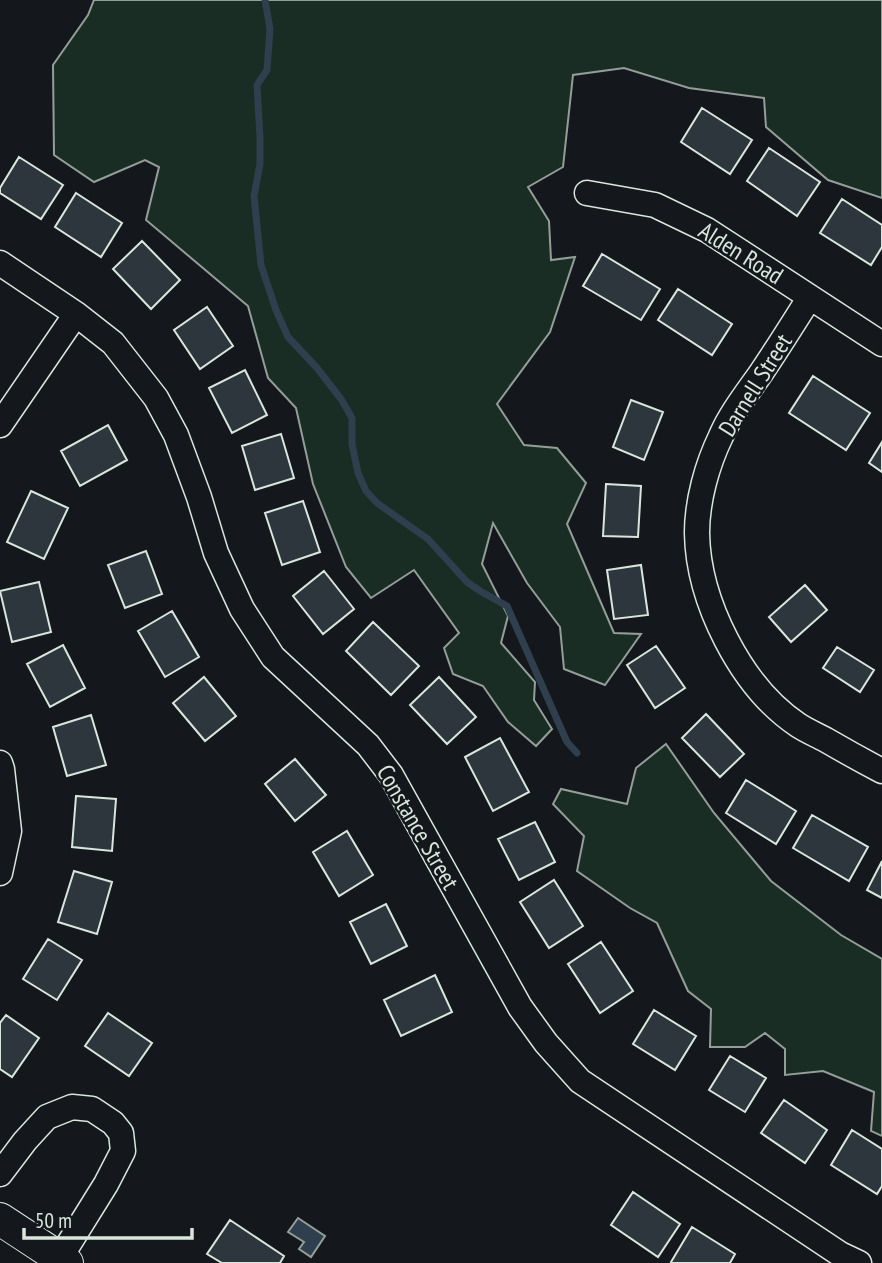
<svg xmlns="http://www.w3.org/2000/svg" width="882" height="1263" viewBox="0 0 882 1263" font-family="'PT Sans Narrow',sans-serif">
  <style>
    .green { fill: #1a2d24; stroke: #939e99; stroke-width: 2 }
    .water { fill: #2f3f4d; stroke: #939e99; stroke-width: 2 }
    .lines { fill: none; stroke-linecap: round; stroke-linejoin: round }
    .stream { stroke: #2f3f4d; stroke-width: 7 }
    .building { fill: #2c363c; stroke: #d8e6dc; stroke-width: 2 }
    .minor-casing { stroke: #d8e6dc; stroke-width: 27 }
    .major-casing { stroke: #d8e6dc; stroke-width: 34 }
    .minor { stroke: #14181c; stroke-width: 24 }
    .major { stroke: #14181c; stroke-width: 32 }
    .labels { text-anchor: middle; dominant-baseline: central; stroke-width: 5; stroke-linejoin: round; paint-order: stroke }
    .street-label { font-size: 24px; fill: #d8e6dc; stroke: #14181c }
  </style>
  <rect width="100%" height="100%" fill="#14181c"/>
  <!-- green -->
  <path class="green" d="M 94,0 L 882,0 L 882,198 L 828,180 L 766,127 L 764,98 L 689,88 L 624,68 L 573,75 L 563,167 L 528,187 L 549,221 L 551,260 L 575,257 L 550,332 L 497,404 L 524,445 L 557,448 L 586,483 L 567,524 L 614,633 L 641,634 L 605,685 L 564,669 L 560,627 L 527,583 L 493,523 L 482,564 L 508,616 L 501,643 L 535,682 L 534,700 L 552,729 L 536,746 L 508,722 L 483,686 L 453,674 L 444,648 L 459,633 L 414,570 L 371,598 L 346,567 L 313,484 L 296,408 L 268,378 L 248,306 L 146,220 L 159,167 L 145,160 L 94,182 L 54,155 L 53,65 L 88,15 Z
    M 666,744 L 714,813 L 771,881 L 841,935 L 882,959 L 882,1136 L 871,1131 L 874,1092 L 823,1071 L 785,1075 L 785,1049 L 765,1033 L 745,1047 L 710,1047 L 711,1009 L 688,991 L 657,923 L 630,908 L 577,871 L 584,836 L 553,804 L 561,789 L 627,804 L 636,768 Z"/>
  <!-- water -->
  <path class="water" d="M 298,1218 L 325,1236 L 311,1257 L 299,1249 L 304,1242 L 288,1232 Z"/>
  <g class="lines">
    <!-- stream -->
    <path class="stream" d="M 265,0 L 270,29 L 267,70 L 257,85 L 260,137 L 260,164 L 254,196 L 261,265 L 276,310 L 288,337 L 317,368 L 341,399 L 352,418 L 352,444 L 358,473 L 366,491 L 377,503 L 428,539 L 467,582 L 480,591 L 507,606 L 567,742 L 577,753"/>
  </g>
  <!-- building -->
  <path class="building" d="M 702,108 L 752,140 L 730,174 L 681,142 Z
    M 769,148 L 820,182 L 797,216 L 747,181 Z
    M 19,157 L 63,185 L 41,219 L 0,193 L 0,188 Z
    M 76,193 L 122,223 L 101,257 L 55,227 Z
    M 842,199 L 882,225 L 882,247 L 871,265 L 820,233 Z
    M 142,241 L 180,280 L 151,309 L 113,269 Z
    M 602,254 L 660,289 L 641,320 L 583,286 Z
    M 678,289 L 732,324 L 712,355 L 658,320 Z
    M 207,307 L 233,346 L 200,369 L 174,330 Z
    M 245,370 L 267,415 L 232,433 L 209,388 Z
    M 813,376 L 870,413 L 846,450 L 789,413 Z
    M 631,400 L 663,412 L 644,460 L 613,447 Z
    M 108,425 L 127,460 L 80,486 L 61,451 Z
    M 281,434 L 294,478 L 255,490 L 242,446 Z
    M 882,442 L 882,472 L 869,463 Z
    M 606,484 L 641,486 L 638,537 L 603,536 Z
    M 31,491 L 68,508 L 44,559 L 7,542 Z
    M 303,501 L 320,552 L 282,565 L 265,513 Z
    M 146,551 L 162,594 L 125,608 L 108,565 Z
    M 641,565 L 648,615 L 614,619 L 607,570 Z
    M 324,571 L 354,609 L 323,634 L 293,596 Z
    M 39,582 L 51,632 L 12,642 L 0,591 Z
    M 805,585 L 827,610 L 791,642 L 769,617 Z
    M 172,611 L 199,657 L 165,677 L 138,631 Z
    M 373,622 L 419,666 L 391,695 L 346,651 Z
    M 63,645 L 85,688 L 50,707 L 27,664 Z
    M 656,646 L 685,688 L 655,708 L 627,665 Z
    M 837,647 L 874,670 L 860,692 L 823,668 Z
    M 204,677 L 236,716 L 205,741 L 173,703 Z
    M 439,677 L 476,717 L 447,744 L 410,705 Z
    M 706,714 L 744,754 L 720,777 L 682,738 Z
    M 91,715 L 106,765 L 67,776 L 53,727 Z
    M 500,738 L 529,792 L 493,811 L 465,757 Z
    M 295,759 L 326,795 L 295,821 L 265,784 Z
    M 746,780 L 796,811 L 776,844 L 726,813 Z
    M 76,796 L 116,799 L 112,851 L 72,847 Z
    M 812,815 L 868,847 L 849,881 L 793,848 Z
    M 535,822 L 555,862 L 519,880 L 498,839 Z
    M 347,831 L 373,875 L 339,896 L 313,852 Z
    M 882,861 L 882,898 L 867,890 Z
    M 74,871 L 112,882 L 97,934 L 58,922 Z
    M 554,880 L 583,926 L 549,948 L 520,902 Z
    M 386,904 L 407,946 L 371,964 L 350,922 Z
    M 48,939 L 82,960 L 57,1000 L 23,979 Z
    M 601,942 L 633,991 L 600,1013 L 568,964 Z
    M 435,975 L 452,1012 L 401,1036 L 384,1000 Z
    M 654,1010 L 696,1036 L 675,1070 L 633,1044 Z
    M 108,1013 L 152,1043 L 129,1076 L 85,1046 Z
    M 6,1015 L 39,1038 L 12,1077 L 0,1069 L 0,1023 Z
    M 730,1056 L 766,1078 L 745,1112 L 709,1090 Z
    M 784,1100 L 827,1130 L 805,1163 L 761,1133 Z
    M 852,1130 L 882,1149 L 882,1186 L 877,1194 L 831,1165 Z
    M 633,1192 L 680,1224 L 658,1257 L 611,1225 Z
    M 230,1220 L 284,1256 L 280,1263 L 222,1263 L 207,1254 Z
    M 692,1227 L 735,1254 L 730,1263 L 673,1263 L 671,1262 Z"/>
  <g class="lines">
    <defs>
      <path id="minor" d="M 587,193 L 655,205 L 707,230 L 882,344
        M 0,263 L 76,314 L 113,343 L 156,398 L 176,435 L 199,497 L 216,553 L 242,609 L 273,657 L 368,745 L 391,775 L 520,1007 L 546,1043 L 580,1081 L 840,1254 L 859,1263
        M 810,297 C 794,322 778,348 761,373 C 747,393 731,413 721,436 C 707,465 697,501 697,533 C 698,601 741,687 798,725 C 807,731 817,735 826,740 C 845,751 863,761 882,771
        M 0,425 L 76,314
        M 0,763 L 2,769 L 9,831 L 0,873
        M 0,1174 L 25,1141 L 47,1117 L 72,1107 L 92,1109 L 113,1123 L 121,1133 L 123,1151 L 106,1184 L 60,1258"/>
      <path id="major" d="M 0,1219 L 67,1263"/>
    </defs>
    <!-- minor casing -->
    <use href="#minor" class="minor-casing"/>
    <!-- major casing -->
    <use href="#major" class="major-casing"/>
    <!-- minor -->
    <use href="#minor" class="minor"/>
    <!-- major -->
    <use href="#major" class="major"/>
  </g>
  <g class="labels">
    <!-- street labels -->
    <g class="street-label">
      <text transform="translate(741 253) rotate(32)">Alden Road</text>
      <text transform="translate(755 385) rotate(-58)">Darnell Street</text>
      <text transform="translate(418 827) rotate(60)">Constance Street</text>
    </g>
  </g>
  <!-- scale -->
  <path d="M24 1228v10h168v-10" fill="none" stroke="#d8e6dc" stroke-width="3.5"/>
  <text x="35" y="1228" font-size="21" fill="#d8e6dc" stroke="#14181c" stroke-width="5" paint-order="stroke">50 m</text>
</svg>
